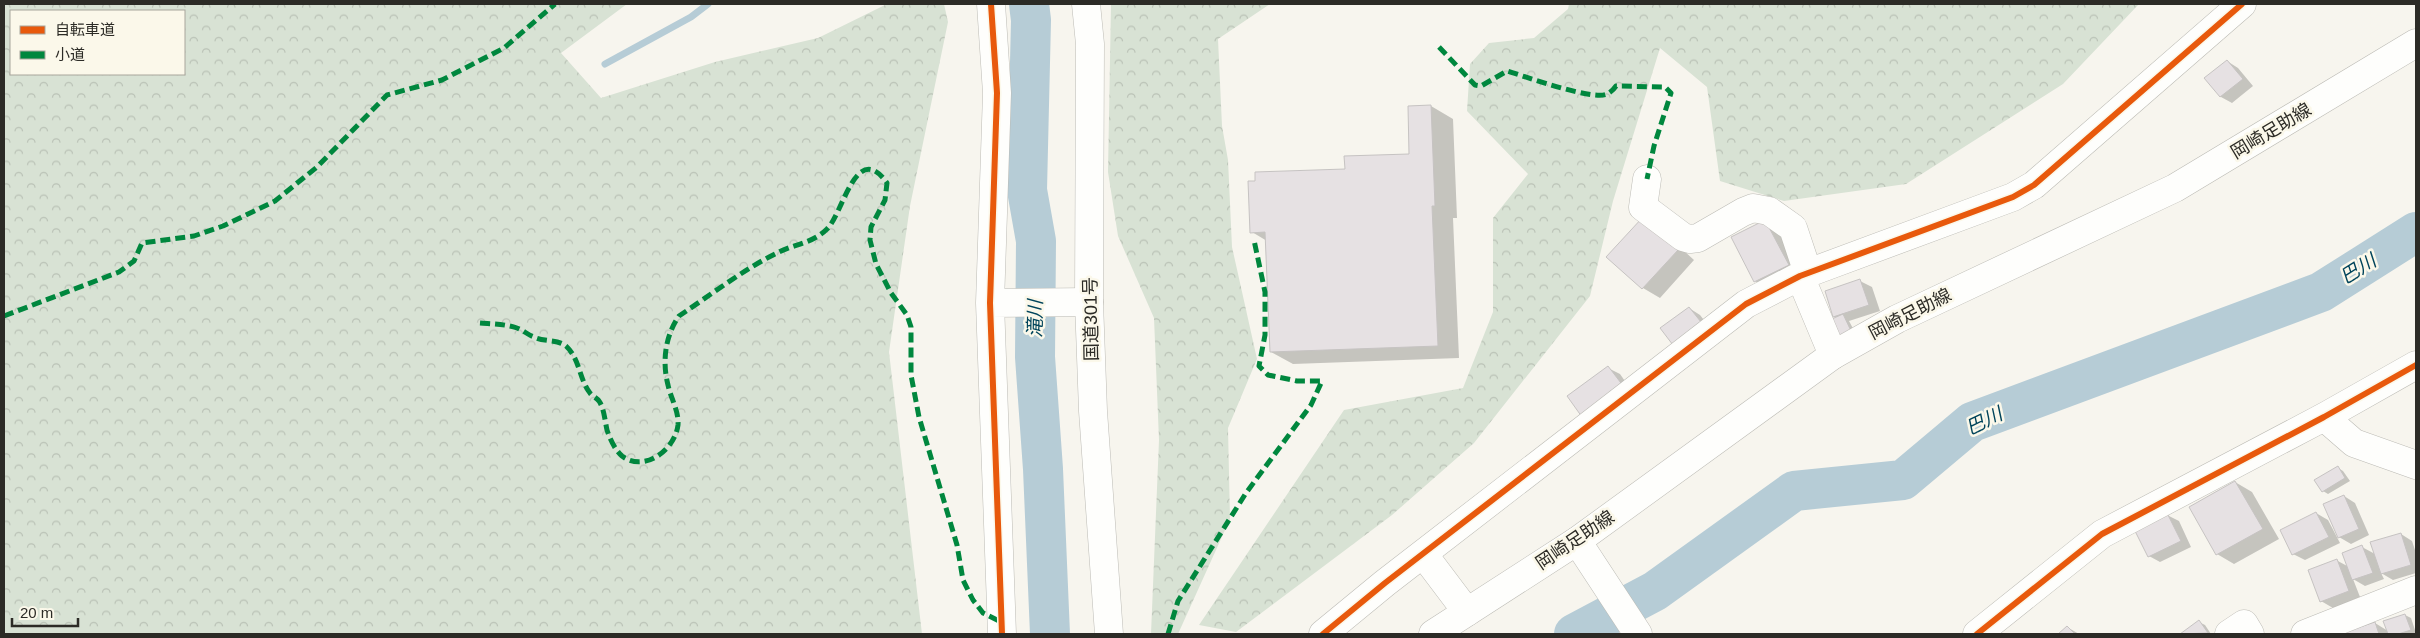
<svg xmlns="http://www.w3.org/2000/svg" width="2420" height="638" viewBox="0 0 2420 638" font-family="Helvetica,'Noto Sans JP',sans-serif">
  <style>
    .forest { fill: url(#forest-crowns); fill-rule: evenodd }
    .shadow { fill: #0003 }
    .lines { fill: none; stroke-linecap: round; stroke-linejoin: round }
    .stream { stroke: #b6ccd6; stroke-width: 7 }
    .river { stroke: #b6ccd6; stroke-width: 40 }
    .building { fill: #e6e1e3; stroke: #c6c3c2 }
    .minor-casing { stroke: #bcbbb5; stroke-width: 29 }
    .major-casing { stroke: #bcbbb5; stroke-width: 29 }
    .highway-casing { stroke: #bcbbb5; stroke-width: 29 }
    .minor { stroke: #fefefc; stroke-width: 28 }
    .major { stroke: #fefefc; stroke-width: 28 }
    .highway { stroke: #fefefc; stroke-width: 28 }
    .quiet { stroke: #00873e; stroke-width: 5; stroke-dasharray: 10 5; stroke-linecap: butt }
    .cycleway-casing { stroke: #fbf8ea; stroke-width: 9 }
    .cycleway { stroke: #e8590c; stroke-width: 6 }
    .labels { text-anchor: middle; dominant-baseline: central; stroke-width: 5; stroke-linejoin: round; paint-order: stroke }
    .street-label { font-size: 18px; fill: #2c2b26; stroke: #fbf8ea }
    .water-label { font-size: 19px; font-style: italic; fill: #00445b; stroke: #fbf8ea }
  </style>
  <defs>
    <pattern id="forest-crowns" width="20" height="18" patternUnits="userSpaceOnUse" patternTransform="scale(1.25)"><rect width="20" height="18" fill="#d8e2d4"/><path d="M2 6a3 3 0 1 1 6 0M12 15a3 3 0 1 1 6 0" fill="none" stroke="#bac2b6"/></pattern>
  </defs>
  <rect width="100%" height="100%" fill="#f7f5ee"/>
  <!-- forest -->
  <path class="forest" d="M 4,4 L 627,4 L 561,53 L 601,98 L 715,62 L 818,38 L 887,4 L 944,4 L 948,22 L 910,206 L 889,352 L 922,634 L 4,634 ZM 11,11 L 184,11 L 184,74 L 11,74 Z
    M 1111,4 L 1270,4 L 1218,39 L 1222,126 L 1228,160 L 1232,247 L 1257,359 L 1228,428 L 1230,519 L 1178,634 L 1151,634 L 1159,440 L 1154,318 L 1118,236 L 1108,172 Z
    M 1569,4 L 2139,4 L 2063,84 L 1906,184 L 1784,201 L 1720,181 L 1707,87 L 1660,48 L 1613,201 L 1590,296 L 1474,443 L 1392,515 L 1236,632 L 1199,625 L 1344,410 L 1463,388 L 1493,312 L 1493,218 L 1528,174 L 1467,111 L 1470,64 L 1489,43 L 1534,38 L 1568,9 Z"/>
  <!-- shadow -->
  <path class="shadow" d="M 2227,61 L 2238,68 L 2253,86 L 2232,103 L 2221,97 L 2206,79 Z
    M 1431,106 L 1453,119 L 1457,218 L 1453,218 L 1459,358 L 1293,364 L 1271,352 L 1267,241 L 1252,232 L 1346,170 L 1410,155 L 1409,107 Z
    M 1765,221 L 1777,228 L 1799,271 L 1766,288 L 1755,281 Z
    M 1660,229 L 1694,260 L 1660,298 L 1643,288 L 1608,257 Z
    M 1860,281 L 1872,287 L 1880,311 L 1849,321 L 1857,336 L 1834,316 Z
    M 1689,308 L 1700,315 L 1715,334 L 1677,348 Z
    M 1608,368 L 1620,374 L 1634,394 L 1595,423 Z
    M 2338,468 L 2343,471 L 2350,481 L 2328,494 L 2323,491 Z
    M 2235,482 L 2252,492 L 2279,539 L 2234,564 L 2217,554 L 2191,508 Z
    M 2344,496 L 2355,503 L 2369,535 L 2351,544 L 2339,537 Z
    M 2316,513 L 2328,520 L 2340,543 L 2305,560 L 2293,554 Z
    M 2167,515 L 2179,521 L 2191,547 L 2160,562 L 2149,556 Z
    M 2401,534 L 2412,541 L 2416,553 L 2416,573 L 2393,580 L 2381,573 L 2384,579 L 2365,586 L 2353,579 L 2360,597 L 2333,608 L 2321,601 L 2336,560 L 2349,567 L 2362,547 L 2375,554 Z
    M 2405,615 L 2411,618 L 2416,633 L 2344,634 L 2375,623 L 2388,631 Z
    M 2199,622 L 2205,625 L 2211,634 L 2182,634 Z
    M 2067,627 L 2079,634 L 2059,634 Z"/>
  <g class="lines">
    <!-- stream -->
    <path class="stream" d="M 605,64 L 691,17 L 708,4"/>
    <!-- river -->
    <path class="river" d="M 1029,4 L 1031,20 L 1027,190 L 1036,241 L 1035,357 L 1043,469 L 1050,634
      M 1574,634 L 1655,591 L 1794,491 L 1903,480 L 1972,422 L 2321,292 L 2416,232"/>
  </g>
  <!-- building -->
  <path class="building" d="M 2227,60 L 2243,79 L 2220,97 L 2204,78 Z
    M 1431,105 L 1435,206 L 1432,206 L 1438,346 L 1270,352 L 1265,232 L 1250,233 L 1248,181 L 1255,181 L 1255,172 L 1345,169 L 1344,156 L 1409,154 L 1408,106 Z
    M 1643,217 L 1678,250 L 1642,289 L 1606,257 Z
    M 1765,220 L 1789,265 L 1754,282 L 1731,237 Z
    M 1860,279 L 1869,305 L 1833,317 L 1825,291 Z
    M 1689,307 L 1705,327 L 1676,349 L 1660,328 Z
    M 1843,314 L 1852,333 L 1835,342 L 1825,322 Z
    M 1608,366 L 1624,387 L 1582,417 L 1567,396 Z
    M 2338,466 L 2345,478 L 2322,492 L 2314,480 Z
    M 2235,481 L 2263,529 L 2216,555 L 2189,507 Z
    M 2344,495 L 2359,529 L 2338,538 L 2323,504 Z
    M 2316,512 L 2329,537 L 2292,555 L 2280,530 Z
    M 2167,513 L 2181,541 L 2148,557 L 2134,529 Z
    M 2401,533 L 2411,565 L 2381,574 L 2370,542 Z
    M 2362,545 L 2373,573 L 2352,580 L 2342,553 Z
    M 2337,559 L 2349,591 L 2320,602 L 2308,570 Z
    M 2405,614 L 2411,630 L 2398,634 L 2388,634 L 2383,621 Z
    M 2199,620 L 2208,633 L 2180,634 Z
    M 2375,622 L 2379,634 L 2342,634 L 2342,633 Z
    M 2067,626 L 2075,634 L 2058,634 Z"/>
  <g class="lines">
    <defs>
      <path id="minor" d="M 991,4 L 997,93 L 990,303 L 1002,634
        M 1647,179 L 1643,207 L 1683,237 L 1690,239 L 1698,238 L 1743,212 L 1753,208 L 1769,211 L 1793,228 L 1808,273
        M 1800,276 L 1833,355
        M 990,303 L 1089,302
        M 2324,417 L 2354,443 L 2416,465
        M 1577,541 L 1638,634
        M 1424,555 L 1467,612
        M 1323,634 L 1385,583 L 1746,304 L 1800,276 L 2013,197 L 2034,185 L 2242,4
        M 1977,634 L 2102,534 L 2324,417 L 2416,365
        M 2229,634 L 2244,624 L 2250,634
        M 2305,634 L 2416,590"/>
      <path id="major" d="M 1433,634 L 1577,541 L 1833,355 L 1897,319 L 2175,188 L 2416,43"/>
      <path id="highway" d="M 1086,4 L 1090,44 L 1089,302 L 1093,411 L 1109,634"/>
    </defs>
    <!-- minor casing -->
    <use href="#minor" class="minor-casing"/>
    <!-- major casing -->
    <use href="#major" class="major-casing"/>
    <!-- highway casing -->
    <use href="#highway" class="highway-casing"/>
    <!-- minor -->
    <use href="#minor" class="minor"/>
    <!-- major -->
    <use href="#major" class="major"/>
    <!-- highway -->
    <use href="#highway" class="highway"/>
    <!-- quiet -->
    <path class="quiet" d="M 1439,47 L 1475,85 L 1481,86 L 1507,71 C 1524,76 1593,101 1607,94 C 1610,93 1614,89 1616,86 L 1665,87 L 1671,93 L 1654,146 L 1647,179
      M 4,316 L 119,272 L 134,261 L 142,243 L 194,236 L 223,226 L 275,201 L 317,167 L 387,95 L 442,80 L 504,48 L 555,4
      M 480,323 C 493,324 505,324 517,328 C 523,330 528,335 534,337 C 544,342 557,339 566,346 C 580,359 579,379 590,393 C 592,396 597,398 599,401 C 604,408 605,421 607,430 C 610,439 615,450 622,456 C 644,473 675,450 678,425 C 679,411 671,399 668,385 C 662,362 665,336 679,316 C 709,296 747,267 779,252 C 795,244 813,243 827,229 C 843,214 856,139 887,183 L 885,200 L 871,227 L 870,240 L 876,264 L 891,293 L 907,315 L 911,327 L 911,375 L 919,417 L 957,545 L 963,580 L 973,600 L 983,613 L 1003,623
      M 1168,634 L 1178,601 L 1246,493 L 1311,405 L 1322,381 L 1297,381 L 1268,375 L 1259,366 L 1265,335 L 1265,292 L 1254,240"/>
    <defs>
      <path id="cycleway" d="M 991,4 L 997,93 L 990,303 L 1002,634
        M 1323,634 L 1385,583 L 1746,304 L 1800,276 L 2013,197 L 2034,185 L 2242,4
        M 1977,634 L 2102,534 L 2324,417 L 2416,365"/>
    </defs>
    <!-- cycleway casing -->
    <use href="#cycleway" class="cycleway-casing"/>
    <!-- cycleway -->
    <use href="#cycleway" class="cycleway"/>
  </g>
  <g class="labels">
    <!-- street labels -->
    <g class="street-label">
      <text transform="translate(2271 131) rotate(-31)">岡崎足助線</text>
      <text transform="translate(1910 314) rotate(-27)">岡崎足助線</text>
      <text transform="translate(1091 319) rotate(-91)">国道301号</text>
      <text transform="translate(1575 540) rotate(-34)">岡崎足助線</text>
    </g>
    <!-- water labels -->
    <g class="water-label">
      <text transform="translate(2358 269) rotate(-32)">巴川</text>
      <text transform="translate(1035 319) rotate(-89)">滝川</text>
      <text transform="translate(1984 421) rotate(-26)">巴川</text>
    </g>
  </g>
  <!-- border -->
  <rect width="2420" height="638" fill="none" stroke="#2c2b26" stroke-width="10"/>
  <!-- legend -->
  <rect x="10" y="10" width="175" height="65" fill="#fbf8ea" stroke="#a8a69c"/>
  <rect x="20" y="26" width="25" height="8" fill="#e8590c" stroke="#a8a69c"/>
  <text x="55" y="35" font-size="15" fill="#2c2b26">自転車道</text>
  <rect x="20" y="51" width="25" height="8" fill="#00873e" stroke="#a8a69c"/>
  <text x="55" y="60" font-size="15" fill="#2c2b26">小道</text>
  <!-- scale -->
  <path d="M12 618v8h66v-8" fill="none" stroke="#2c2b26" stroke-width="2.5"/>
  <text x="20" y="618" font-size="15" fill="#2c2b26" stroke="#fbf8ea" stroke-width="4" paint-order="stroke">20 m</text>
</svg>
